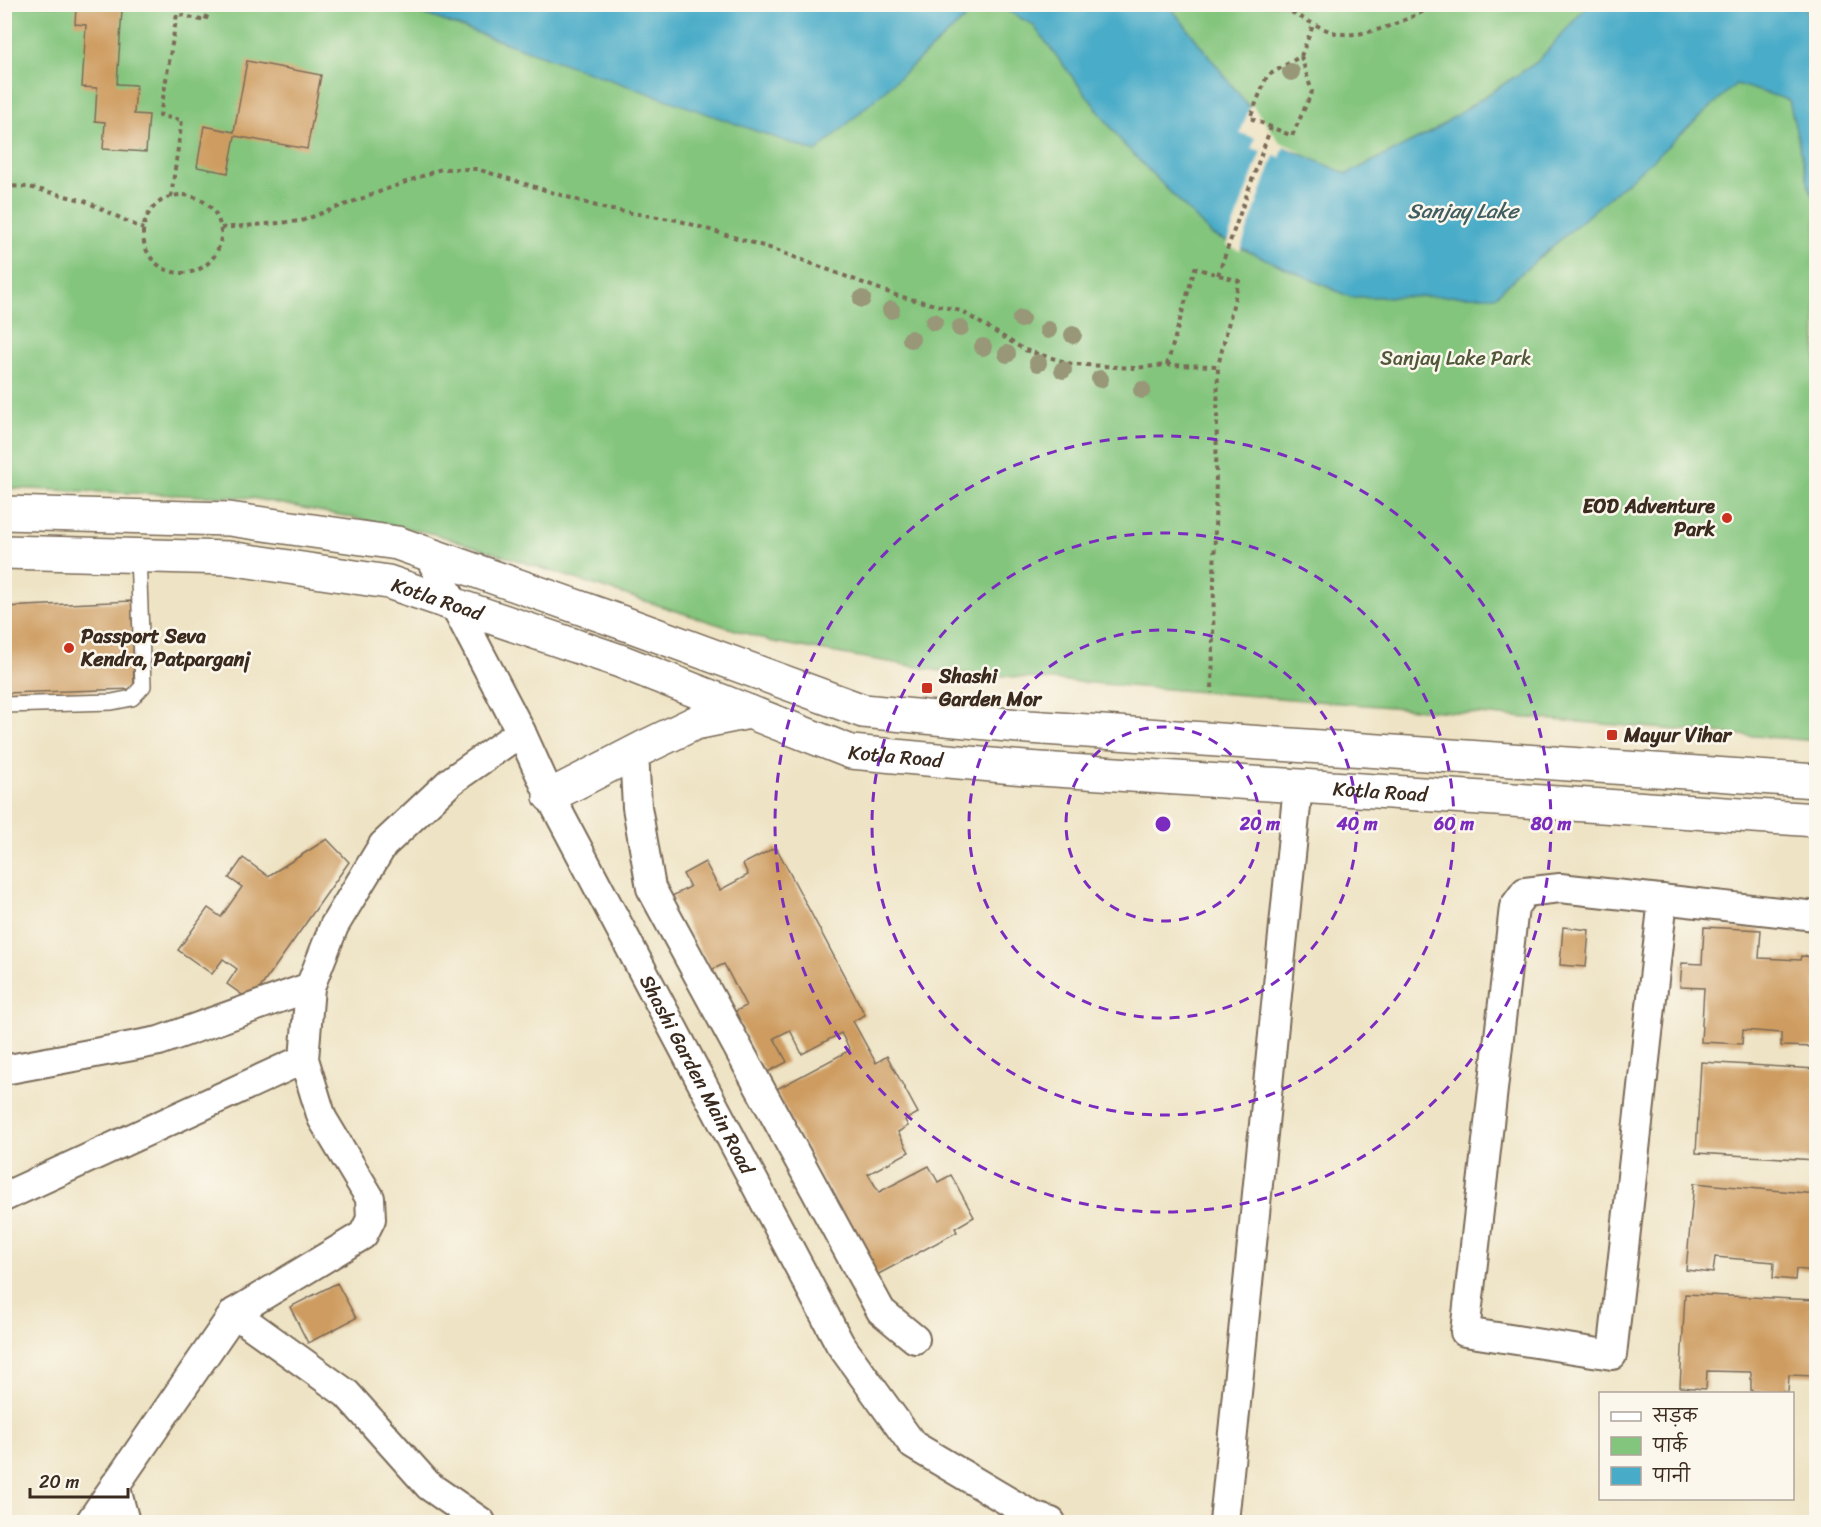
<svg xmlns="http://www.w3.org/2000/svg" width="1821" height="1527" viewBox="0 0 1821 1527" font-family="Sriracha,'Playpen Sans Deva',sans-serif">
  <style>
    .green { fill: #83c57d; stroke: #5f784e; stroke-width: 1.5 }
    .water { fill: #48acc8; stroke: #426b73; stroke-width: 1.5 }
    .pier { fill: #eee3c4 }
    .building { fill: #ce9c60 }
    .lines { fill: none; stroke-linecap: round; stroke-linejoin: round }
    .lane-casing { stroke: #7a6b58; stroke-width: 18 }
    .street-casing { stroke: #7a6b58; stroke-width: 32 }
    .secondary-casing { stroke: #7a6b58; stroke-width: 36 }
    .path { stroke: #7a6b58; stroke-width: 4; stroke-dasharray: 4.5 4.5; stroke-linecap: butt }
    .lane { stroke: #fff; stroke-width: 15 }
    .street { stroke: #fff; stroke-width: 28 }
    .secondary { stroke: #fff; stroke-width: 33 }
    .tree { fill: #989778 }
    .ring { fill: none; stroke: #7b2cbf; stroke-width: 3; stroke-dasharray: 10 8 }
    .poi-dot { fill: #c8321e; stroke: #fbf7ec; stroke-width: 2 }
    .labels { text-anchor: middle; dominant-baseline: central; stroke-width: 5; stroke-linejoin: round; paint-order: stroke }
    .park-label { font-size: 20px; fill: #51583a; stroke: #fbf7ec }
    .poi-label { font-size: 20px; font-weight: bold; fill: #3b2a1e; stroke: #fbf7ec; text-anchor: start }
    .street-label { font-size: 20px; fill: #3b2a1e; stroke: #fbf7ec }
    .water-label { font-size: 21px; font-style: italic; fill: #405e62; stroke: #fbf7ec }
    .centre { fill: #7b2cbf; stroke: #fbf7ec; stroke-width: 3 }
    .ring-label { font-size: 18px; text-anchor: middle; font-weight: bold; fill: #7b2cbf; stroke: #fbf7ec; stroke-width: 5; stroke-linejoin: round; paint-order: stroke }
  </style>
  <rect width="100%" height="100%" fill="#fbf7ec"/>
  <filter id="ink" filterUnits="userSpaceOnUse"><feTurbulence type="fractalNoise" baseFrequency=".0167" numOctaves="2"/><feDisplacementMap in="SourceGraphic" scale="12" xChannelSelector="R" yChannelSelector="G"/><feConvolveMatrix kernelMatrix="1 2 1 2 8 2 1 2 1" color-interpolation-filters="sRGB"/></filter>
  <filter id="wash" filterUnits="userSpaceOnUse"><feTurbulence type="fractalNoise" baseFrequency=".008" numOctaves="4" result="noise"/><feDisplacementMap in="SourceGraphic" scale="24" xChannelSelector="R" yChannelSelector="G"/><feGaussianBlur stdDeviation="1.35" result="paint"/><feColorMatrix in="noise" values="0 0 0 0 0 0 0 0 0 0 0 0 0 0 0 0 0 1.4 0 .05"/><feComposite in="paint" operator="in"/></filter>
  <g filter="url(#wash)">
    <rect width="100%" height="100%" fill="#eee3c4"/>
    <!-- green -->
    <path class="green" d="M 5,5 L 1816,5 L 1816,741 L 941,671 L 773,642 L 435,534 L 252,498 L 5,488 Z"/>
    <!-- water -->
    <path class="water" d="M 398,5 L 980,5 L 816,152 Z
      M 997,5 L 1169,5 L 1278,144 L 1347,174 L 1428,134 L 1537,62 L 1588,5 L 1803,5 L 1816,29 L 1816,201 L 1810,191 L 1789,100 L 1736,84 L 1649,163 L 1495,296 L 1350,297 L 1212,235 L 1125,146 L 1033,25 Z"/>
    <!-- pier -->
    <path class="pier" d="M 1251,104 L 1280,142 L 1300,151 L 1300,152 L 1284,147 L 1280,158 L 1274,156 L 1240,251 L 1226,245 L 1261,151 L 1252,148 L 1255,138 L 1240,133 Z"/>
    <g id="blocks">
      <!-- building -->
      <path class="building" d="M 76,7 L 122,10 L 117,84 L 136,85 L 134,114 L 149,115 L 146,152 L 103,149 L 105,122 L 95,121 L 97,88 L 82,87 L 86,25 L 75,24 Z
        M 247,61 L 321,75 L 307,149 L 235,136 L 228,173 L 197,167 L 204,126 L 234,132 Z
        M 132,601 L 134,689 L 4,693 L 4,607 Z
        M 327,839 L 349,862 L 251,1001 L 227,984 L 237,969 L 223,959 L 212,974 L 178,950 L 208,908 L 221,917 L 242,887 L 229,878 L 243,858 L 268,876 Z
        M 776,847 L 865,1015 L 853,1021 L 876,1063 L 887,1056 L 918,1113 L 905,1120 L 908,1126 L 898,1132 L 909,1152 L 868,1174 L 879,1192 L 929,1166 L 938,1182 L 951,1175 L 974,1217 L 955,1228 L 957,1232 L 875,1276 L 775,1090 L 850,1050 L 841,1033 L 802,1054 L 790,1030 L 774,1038 L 787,1062 L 766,1073 L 734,1012 L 746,1006 L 724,964 L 711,970 L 672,896 L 690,887 L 683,874 L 705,862 L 720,890 L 748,875 L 743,864 Z
        M 1563,927 L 1589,930 L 1586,967 L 1560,965 Z
        M 1704,927 L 1761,930 L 1759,958 L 1800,960 L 1801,956 L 1816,957 L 1816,1047 L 1781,1046 L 1781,1033 L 1743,1030 L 1742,1044 L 1701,1042 L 1704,988 L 1680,987 L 1682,963 L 1702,964 Z
        M 1701,1062 L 1816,1069 L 1816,1160 L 1696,1153 Z
        M 1694,1183 L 1816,1194 L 1816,1271 L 1796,1269 L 1795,1280 L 1773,1278 L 1774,1262 L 1715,1257 L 1713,1273 L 1686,1270 Z
        M 337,1283 L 356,1318 L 308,1343 L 290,1307 Z
        M 1685,1294 L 1816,1300 L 1815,1376 L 1789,1375 L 1788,1392 L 1751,1391 L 1751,1372 L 1707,1371 L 1706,1389 L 1680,1387 Z"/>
    </g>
  </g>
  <g filter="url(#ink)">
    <use href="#blocks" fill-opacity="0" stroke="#7a6b58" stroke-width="1.5"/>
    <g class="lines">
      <defs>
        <path id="lane" d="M 4,705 L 112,702 L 132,698 L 143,686 L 138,555"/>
        <g id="street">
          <path id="s1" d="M 428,554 L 521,732 L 550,796 L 840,1344 L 913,1445 L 1033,1516 L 1051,1522"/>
          <path d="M 634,752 L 637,807 L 651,888 L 881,1311 L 915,1339"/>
          <path d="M 1663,899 L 1612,1355 L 1465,1332 L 1514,907 L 1525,892 L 1560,888 L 1816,916"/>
          <path d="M 4,1070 L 159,1041 L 310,987"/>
          <path d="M 4,1197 L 304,1059"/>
          <path d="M 234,1313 L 363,1235 L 371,1219 L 370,1198 L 322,1118 L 304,1059 L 310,987 L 334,926 L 383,845 L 451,781 L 521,732"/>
          <path d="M 115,1485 L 125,1522"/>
          <path d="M 90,1522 L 234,1313 L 347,1394 L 429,1486 L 481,1522"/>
          <path d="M 1224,1522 L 1298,786"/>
        </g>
        <g id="secondary">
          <path d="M 4,513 L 229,519 L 397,543 L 629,625 L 863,711 L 1029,727 L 1816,781"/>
          <path id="s2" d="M 4,552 L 229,558 L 388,582 L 620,661 L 851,752 L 1025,768 L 1816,820"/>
          <path d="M 550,796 L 645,747 L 695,723 L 749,712"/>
        </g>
      </defs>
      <!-- lane casing -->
      <use href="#lane" class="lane-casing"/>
      <!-- street casing -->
      <use href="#street" class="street-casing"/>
      <!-- secondary casing -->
      <use href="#secondary" class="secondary-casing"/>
      <!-- path -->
      <path class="path" d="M 1276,4 C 1292,12 1320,29 1336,33 C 1369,40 1410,17 1440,4
        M 1301,56 L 1312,92 L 1292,136 L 1250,118 L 1267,76 L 1301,56 L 1314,23
        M 4,186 L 29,187 L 85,201 L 143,229
        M143 234a39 39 0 1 1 78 0a39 39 0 1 1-78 0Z
        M 171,197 L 182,120 L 160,116 L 177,14 L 205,21 L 212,4
        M 221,228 L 301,221 L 441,169 L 477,169 L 606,209 L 677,220 L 773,249 L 898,296 L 961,311 L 1025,350 L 1072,364 L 1134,368 L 1167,365 L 1218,366 L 1212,693
        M 1218,275 L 1271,127
        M 1167,365 L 1195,268 L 1239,281 L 1218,366"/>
      <!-- lane -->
      <use href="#lane" class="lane"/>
      <!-- street -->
      <use href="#street" class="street"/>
      <!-- secondary -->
      <use href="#secondary" class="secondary"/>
    </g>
    <!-- trees -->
    <g class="tree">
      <circle cx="1291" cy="72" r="9"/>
      <circle cx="862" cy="299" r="9"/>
      <circle cx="891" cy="310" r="9"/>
      <circle cx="1021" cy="319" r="9"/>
      <circle cx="934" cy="322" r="9"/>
      <circle cx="960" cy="328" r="9"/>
      <circle cx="1048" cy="330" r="9"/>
      <circle cx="1073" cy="335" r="9"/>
      <circle cx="911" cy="339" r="9"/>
      <circle cx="983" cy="347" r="9"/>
      <circle cx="1007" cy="354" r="9"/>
      <circle cx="1038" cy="363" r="9"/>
      <circle cx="1063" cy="370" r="9"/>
      <circle cx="1100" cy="379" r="9"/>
      <circle cx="1142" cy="390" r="9"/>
    </g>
  </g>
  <!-- distance rings -->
  <g class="ring">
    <circle cx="1163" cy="824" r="97"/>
    <circle cx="1163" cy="824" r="194"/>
    <circle cx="1163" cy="824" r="291"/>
    <circle cx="1163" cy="824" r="388"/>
  </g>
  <!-- markers -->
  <g class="poi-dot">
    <circle cx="1727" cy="518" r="6"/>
    <circle cx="69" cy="648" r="6"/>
    <rect x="921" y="682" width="12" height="12" rx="3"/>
    <rect x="1606" y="729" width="12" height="12" rx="3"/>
  </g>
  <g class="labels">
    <!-- park labels -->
    <g class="park-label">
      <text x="1456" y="358">Sanjay Lake Park</text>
    </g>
    <!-- poi labels -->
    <g class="poi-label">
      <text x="1715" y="506" text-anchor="end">EOD Adventure<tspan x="1715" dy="23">Park</tspan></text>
      <text x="81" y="636">Passport Seva<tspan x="81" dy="23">Kendra, Patparganj</tspan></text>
      <text x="939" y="676">Shashi<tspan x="939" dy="23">Garden Mor</tspan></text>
      <text x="1624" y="735">Mayur Vihar</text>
    </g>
    <!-- street labels -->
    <g class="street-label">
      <text stroke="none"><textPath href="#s2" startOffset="438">Kotla Road</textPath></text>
      <text stroke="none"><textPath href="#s2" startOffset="924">Kotla Road</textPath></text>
      <text stroke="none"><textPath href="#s2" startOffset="1410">Kotla Road</textPath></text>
      <text stroke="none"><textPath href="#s1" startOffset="586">Shashi Garden Main Road</textPath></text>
    </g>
    <!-- water labels -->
    <g class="water-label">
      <text x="1463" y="211">Sanjay Lake</text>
    </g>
  </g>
  <circle cx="1163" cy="824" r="9" class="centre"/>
  <g class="ring-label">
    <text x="1260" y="830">20 m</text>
    <text x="1357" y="830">40 m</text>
    <text x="1454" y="830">60 m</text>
    <text x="1551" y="830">80 m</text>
  </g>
  <!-- margin -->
  <rect width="1821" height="1527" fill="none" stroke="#fbf7ec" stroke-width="24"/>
  <!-- legend -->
  <rect x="1599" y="1392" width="195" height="108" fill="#fbf7ec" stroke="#aea59a" stroke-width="1.5"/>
  <rect x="1611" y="1412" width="30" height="9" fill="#ffffff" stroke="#aea59a" stroke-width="1.5"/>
  <text x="1653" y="1422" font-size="18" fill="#3b2a1e">सड़क</text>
  <rect x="1611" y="1437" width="30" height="18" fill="#83c57d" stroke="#aea59a" stroke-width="1.5"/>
  <text x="1653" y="1452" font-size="18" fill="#3b2a1e">पार्क</text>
  <rect x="1611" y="1467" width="30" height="18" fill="#48acc8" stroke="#aea59a" stroke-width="1.5"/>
  <text x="1653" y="1482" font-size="18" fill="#3b2a1e">पानी</text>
  <!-- scale -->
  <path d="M30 1488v9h98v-9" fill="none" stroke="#3b2a1e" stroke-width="3"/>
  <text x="39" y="1488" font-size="18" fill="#3b2a1e" stroke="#fbf7ec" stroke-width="4.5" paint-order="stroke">20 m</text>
</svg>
